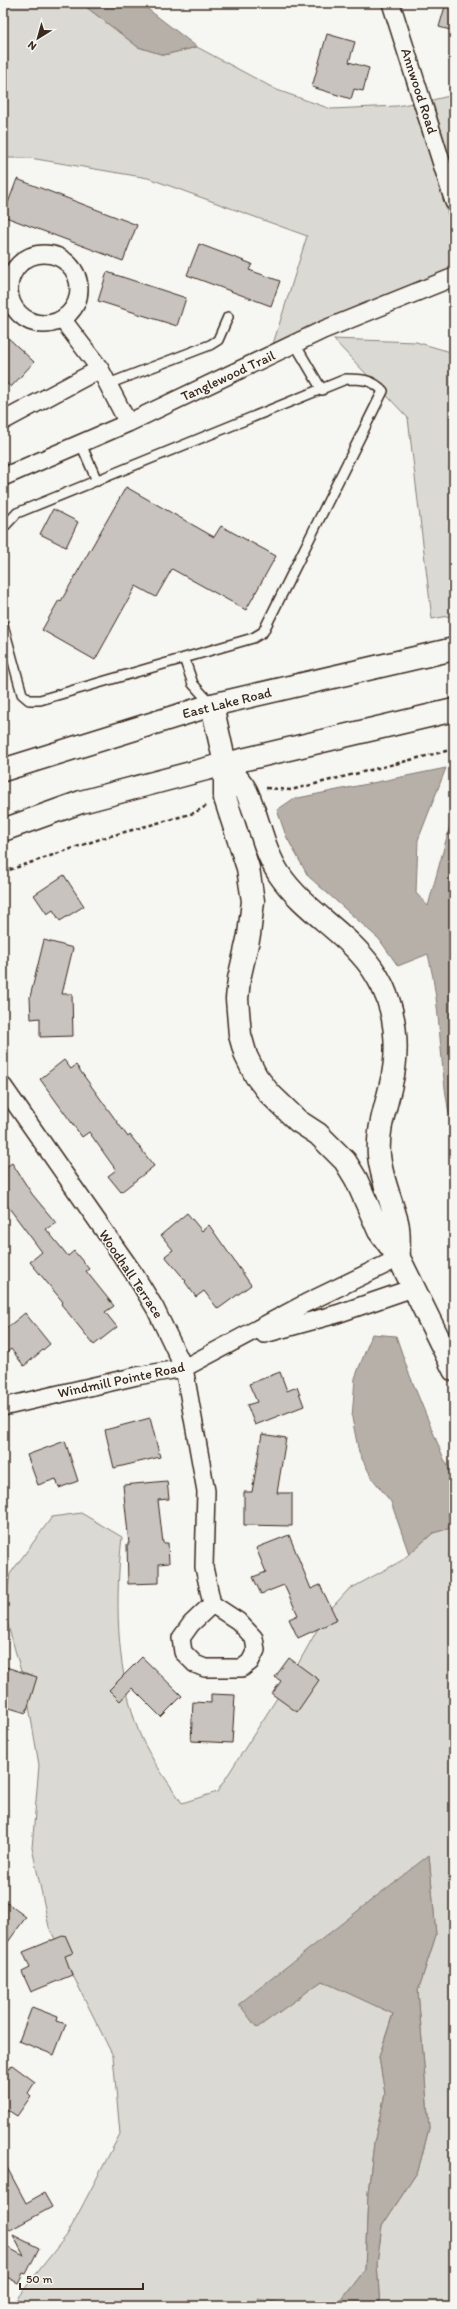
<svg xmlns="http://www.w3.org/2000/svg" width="457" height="2309" viewBox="0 0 457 2309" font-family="Itim,sans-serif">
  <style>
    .green { fill: #dad9d3; stroke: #8a8278 }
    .water { fill: #b6b0a9; stroke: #857a71 }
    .building { fill: #c8c3be; stroke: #3b2a1e }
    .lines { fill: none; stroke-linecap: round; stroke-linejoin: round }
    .service-casing { stroke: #3b2a1e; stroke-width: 12 }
    .minor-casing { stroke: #3b2a1e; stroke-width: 20 }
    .tertiary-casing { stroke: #3b2a1e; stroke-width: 25 }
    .primary-casing { stroke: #3b2a1e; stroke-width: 25 }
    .path { stroke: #3b2a1e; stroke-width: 2.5; stroke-dasharray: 4 3; stroke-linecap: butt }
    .service { stroke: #f6f6f2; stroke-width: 9 }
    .minor { stroke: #f6f6f2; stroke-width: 17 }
    .tertiary { stroke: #f6f6f2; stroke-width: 22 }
    .primary { stroke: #f6f6f2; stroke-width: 22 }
    .labels { text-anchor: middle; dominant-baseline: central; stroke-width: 3; stroke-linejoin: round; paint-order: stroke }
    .street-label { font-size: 14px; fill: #3b2a1e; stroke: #f6f6f2 }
  </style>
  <rect width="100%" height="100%" fill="#f6f6f2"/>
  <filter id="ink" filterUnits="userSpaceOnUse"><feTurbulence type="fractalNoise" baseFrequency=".025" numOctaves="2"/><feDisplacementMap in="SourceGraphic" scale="8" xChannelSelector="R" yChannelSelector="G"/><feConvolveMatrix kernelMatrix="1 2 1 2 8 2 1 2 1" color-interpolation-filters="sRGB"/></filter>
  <g filter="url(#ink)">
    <!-- green -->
    <path class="green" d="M 3,3 L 81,3 L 138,47 L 164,55 L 197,47 L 277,90 L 331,109 L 397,106 L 413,103 L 454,233 L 454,268 L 388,294 L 273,344 L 307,236 L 148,178 L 30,158 L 3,158 Z
      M 454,95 L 454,171 L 432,100 Z
      M 333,339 L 416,342 L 454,353 L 454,615 L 432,619 L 408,418 Z
      M 81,1513 L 122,1537 C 115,1598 116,1662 135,1721 C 144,1751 165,1777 182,1803 L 217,1792 L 293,1673 L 326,1614 L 348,1590 L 401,1561 L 433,1533 L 454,1527 L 454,2306 L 380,2306 L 377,2264 L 382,2226 L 418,2171 L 429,2128 L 418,1991 L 436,1935 L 429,1855 L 257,2027 L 322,1981 L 393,2013 L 379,2057 L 385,2094 L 374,2143 L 368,2193 L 365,2270 L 337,2306 L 299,2306 L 258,2299 L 259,2306 L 11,2306 L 67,2235 L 120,2134 L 113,2056 L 49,1927 L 32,1848 L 39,1765 L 26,1689 L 4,1611 L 10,1574 L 52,1517 Z"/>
    <!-- water -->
    <path class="water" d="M 81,3 L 140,3 L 197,47 L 164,55 L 138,47 Z
      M 446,768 L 418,840 L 416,893 L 428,906 L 454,811 L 454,1136 C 438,1076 443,1013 428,954 L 398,966 L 379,939 L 308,876 L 286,836 L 277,810 L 293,799 Z
      M 372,1334 L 396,1336 L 408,1371 L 444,1459 L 454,1477 L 454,1527 L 433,1533 L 409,1554 L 391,1502 L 372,1478 L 359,1453 L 352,1418 L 355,1378 Z
      M 429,1855 L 436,1935 L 418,1991 L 429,2128 L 418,2171 L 382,2226 L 377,2264 L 380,2306 L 337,2306 L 365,2270 L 368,2193 L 374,2143 L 385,2094 L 379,2057 L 393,2014 L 322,1981 L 257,2028 L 239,2004 Z"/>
    <!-- building -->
    <path class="building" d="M 446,3 L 454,3 L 454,31 L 439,27 Z
      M 327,34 L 355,42 L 349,62 L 369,68 L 363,91 L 354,89 L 351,99 L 312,87 Z
      M 17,179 L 137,225 L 123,261 L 3,216 Z
      M 199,244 L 252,264 L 249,270 L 280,281 L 271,306 L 187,275 Z
      M 107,272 L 186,298 L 177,326 L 98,301 Z
      M 3,333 L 34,362 L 11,387 L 3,380 Z
      M 126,487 L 214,537 L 221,526 L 276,556 L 246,610 L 172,569 L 156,597 L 136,586 L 95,660 L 42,630 L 59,600 L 61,601 Z
      M 53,509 L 78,522 L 66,547 L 40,534 Z
      M 64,875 L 84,906 L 60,921 L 53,910 L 47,914 L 34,895 Z
      M 44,940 L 73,948 L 62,994 L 72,994 L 73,1036 L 40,1037 L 40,1018 L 31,1019 L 30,997 Z
      M 64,1060 L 71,1069 L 76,1065 L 128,1137 L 130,1135 L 154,1166 L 121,1192 L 108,1176 L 116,1170 L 89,1132 L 82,1137 L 40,1079 Z
      M 12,1163 L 32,1194 L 56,1223 L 46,1229 L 68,1256 L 74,1251 L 89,1269 L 86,1271 L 114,1306 L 105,1312 L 117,1327 L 94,1345 L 61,1304 L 63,1302 L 30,1262 L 42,1252 L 3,1200 L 3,1169 Z
      M 187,1213 L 202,1231 L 209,1225 L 251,1285 L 218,1309 L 204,1291 L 196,1297 L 185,1282 L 186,1281 L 165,1256 L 173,1250 L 161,1235 Z
      M 25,1313 L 50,1344 L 24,1366 L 11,1349 L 3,1356 L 3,1331 Z
      M 280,1372 L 287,1391 L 297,1387 L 304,1406 L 255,1425 L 247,1405 L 257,1402 L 249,1384 Z
      M 150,1418 L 160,1457 L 114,1468 L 105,1430 Z
      M 262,1434 L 286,1438 L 277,1493 L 292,1493 L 292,1526 L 244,1525 L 244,1492 L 252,1492 Z
      M 65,1441 L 78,1481 L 59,1488 L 56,1479 L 38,1485 L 27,1455 Z
      M 167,1481 L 169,1499 L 158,1500 L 163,1543 L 168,1543 L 169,1563 L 159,1564 L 159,1583 L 128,1584 L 127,1544 L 129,1544 L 123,1485 Z
      M 289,1535 L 311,1589 L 320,1585 L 337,1620 L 298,1638 L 289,1619 L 298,1615 L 284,1585 L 261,1594 L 253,1577 L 266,1572 L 256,1548 Z
      M 142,1657 L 182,1696 L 161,1717 L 132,1688 L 120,1701 L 109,1690 Z
      M 289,1658 L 319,1680 L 297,1712 L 272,1694 L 281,1681 L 275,1677 Z
      M 3,1666 L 37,1677 L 26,1713 L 3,1706 Z
      M 211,1694 L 235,1695 L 232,1743 L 191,1741 L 193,1702 L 211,1703 Z
      M 3,1900 L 26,1917 L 3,1949 Z
      M 65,1935 L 73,1953 L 65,1956 L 72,1975 L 31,1992 L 22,1972 L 30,1968 L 23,1952 Z
      M 32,2007 L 58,2017 L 57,2021 L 66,2024 L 54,2055 L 19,2041 Z
      M 12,2065 L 35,2082 L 28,2093 L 31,2096 L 17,2116 L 3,2107 L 3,2078 Z
      M 3,2160 L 26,2203 L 44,2193 L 52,2207 L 10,2230 L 3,2217 Z
      M 13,2235 L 39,2248 L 26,2274 L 23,2273 L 18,2283 L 3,2275 L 3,2245 L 24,2256 Z"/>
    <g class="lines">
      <defs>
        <path id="service" d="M 295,344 L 322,390
          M 108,384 L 210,345 L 218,340 L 228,317
          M 81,444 L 97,481
          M 3,528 L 17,513 L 346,379 C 361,379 372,379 383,391 L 263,632 L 253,638 L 40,700 L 29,700 L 22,694 L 3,625
          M 184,658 L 193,684 L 211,704"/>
        <path id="minor" d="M 391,3 L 454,202
          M9 289a35 35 0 1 1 70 0a35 35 0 1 1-70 0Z
          M 62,319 L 100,369 L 128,423
          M 3,421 L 100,369
          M 3,477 L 128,423 L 323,330 L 454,277
          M 3,1086 L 135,1275 L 155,1308 L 184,1368 L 206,1491 L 204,1567 L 212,1604
          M 264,1334 L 337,1314 L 413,1288
          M 3,1407 L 137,1376 L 184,1368 L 306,1303 L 399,1258
          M 212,1604 L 238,1621 L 254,1638 L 256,1650 L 250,1662 L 242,1668 L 205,1668 L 195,1664 L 183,1652 L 181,1638 L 191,1624 Z"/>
        <path id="tertiary" d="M 212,705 L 225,764 L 225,798 L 248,868 L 253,901 L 249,935 L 239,979 L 237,999 L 240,1035 L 246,1056 L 256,1076 L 269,1093 L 298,1121 L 318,1134 L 345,1161 L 356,1179 L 379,1231 L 399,1258 L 454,1370
          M 225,764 C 232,773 243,783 247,793 C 259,819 263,849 279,874 C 306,914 352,934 377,976 C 396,1007 400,1049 391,1084 C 386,1108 377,1129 379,1155 C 381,1178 391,1199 397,1222 C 400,1233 398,1246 399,1258"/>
        <path id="primary" d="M 3,770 L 212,705 L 454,649
          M 3,830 L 81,802 L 225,764 L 454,710"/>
      </defs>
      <!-- service casing -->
      <use href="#service" class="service-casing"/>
      <!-- minor casing -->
      <use href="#minor" class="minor-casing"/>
      <!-- tertiary casing -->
      <use href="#tertiary" class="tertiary-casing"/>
      <!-- primary casing -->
      <use href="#primary" class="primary-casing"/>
      <!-- path -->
      <path class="path" d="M 266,788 L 291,790 L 454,749
        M 3,872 L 103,838 L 194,813 L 208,805"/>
      <!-- service -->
      <use href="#service" class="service"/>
      <!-- minor -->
      <use href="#minor" class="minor"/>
      <!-- tertiary -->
      <use href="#tertiary" class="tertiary"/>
      <!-- primary -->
      <use href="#primary" class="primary"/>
    </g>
  </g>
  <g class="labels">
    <!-- street labels -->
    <g class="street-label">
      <text transform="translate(419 91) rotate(72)">Annwood Road</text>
      <text transform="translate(228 376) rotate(-25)">Tanglewood Trail</text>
      <text transform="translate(227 703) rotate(-14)">East Lake Road</text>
      <text transform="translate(131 1274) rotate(56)">Woodhall Terrace</text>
      <text transform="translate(121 1380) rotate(-12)">Windmill Pointe Road</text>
    </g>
  </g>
  <!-- margin -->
  <rect width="457" height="2309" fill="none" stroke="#f6f6f2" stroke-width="16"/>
  <rect x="8" y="8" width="441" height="2293" fill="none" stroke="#3b2a1e" stroke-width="1.5" filter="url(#ink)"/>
  <!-- north arrow -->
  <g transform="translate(38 38) rotate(217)" stroke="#f6f6f2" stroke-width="3" paint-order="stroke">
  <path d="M0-3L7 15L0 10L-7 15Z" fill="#3b2a1e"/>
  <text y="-6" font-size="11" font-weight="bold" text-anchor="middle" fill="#3b2a1e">N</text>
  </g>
  <!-- scale -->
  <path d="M20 2283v6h123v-6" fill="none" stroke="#3b2a1e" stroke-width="2"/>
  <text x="26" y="2283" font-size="12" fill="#3b2a1e" stroke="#f6f6f2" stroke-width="3" paint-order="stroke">50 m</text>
</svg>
